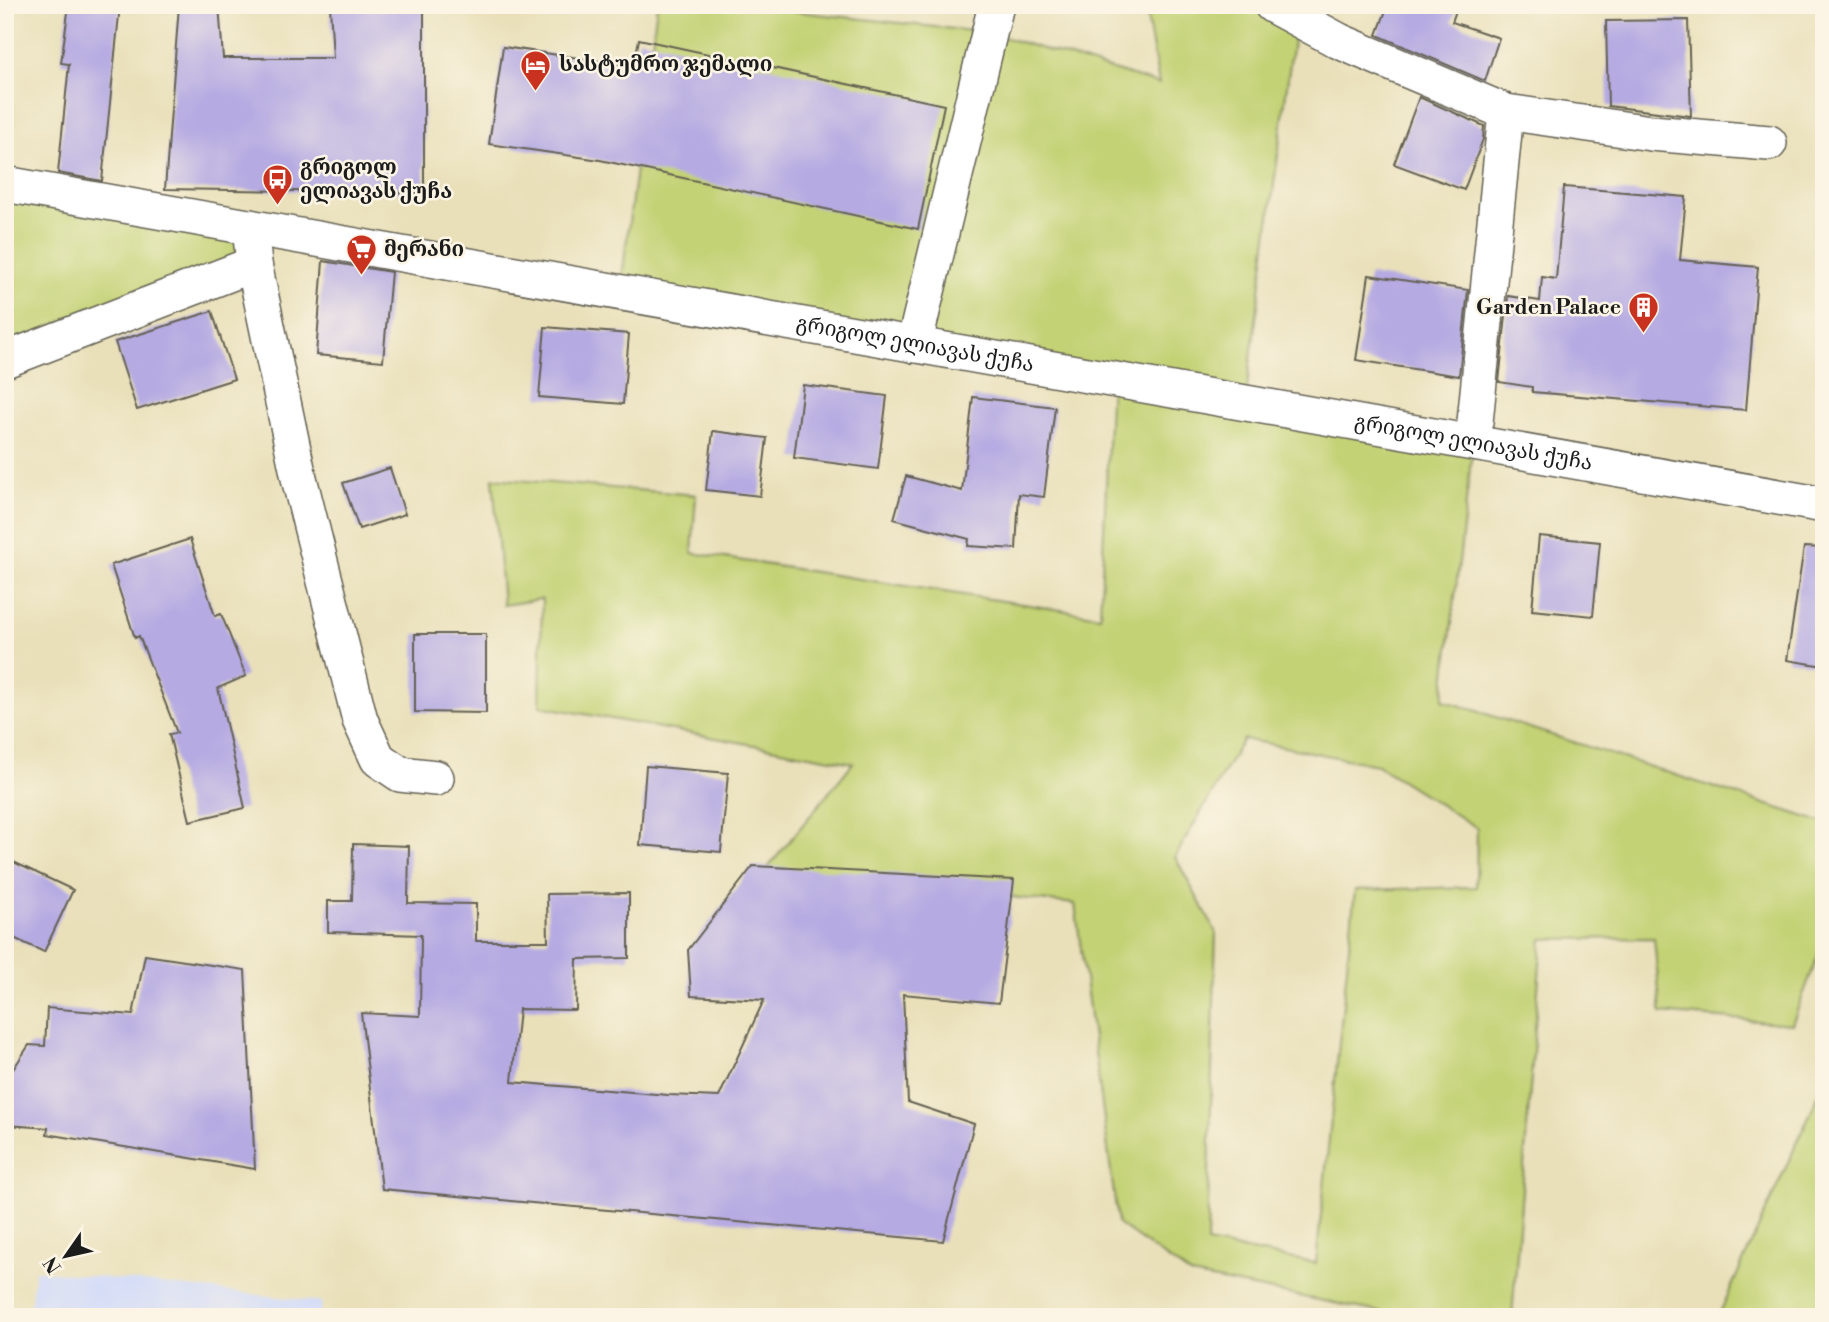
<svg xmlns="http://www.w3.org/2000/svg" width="1829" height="1322" viewBox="0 0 1829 1322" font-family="'Libre Bodoni','Noto Serif Georgian',serif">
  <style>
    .built { fill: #d0daf9 }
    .green { fill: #c3d274; stroke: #707748; stroke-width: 2; fill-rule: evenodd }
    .building { fill: #b5aae2 }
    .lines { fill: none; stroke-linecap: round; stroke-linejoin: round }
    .street-casing { stroke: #646153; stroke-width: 38 }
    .street { stroke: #fff; stroke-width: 35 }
    .labels { text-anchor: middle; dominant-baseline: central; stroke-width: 5; stroke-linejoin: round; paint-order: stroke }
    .poi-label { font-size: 21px; font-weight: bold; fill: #1c1c1c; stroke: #fcf5e5; text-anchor: start }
    .street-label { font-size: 21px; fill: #1c1c1c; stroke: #fcf5e5 }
  </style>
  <rect width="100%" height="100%" fill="#fcf5e5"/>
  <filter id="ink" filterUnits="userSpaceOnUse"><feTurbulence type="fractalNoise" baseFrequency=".0143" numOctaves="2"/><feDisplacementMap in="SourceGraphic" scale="14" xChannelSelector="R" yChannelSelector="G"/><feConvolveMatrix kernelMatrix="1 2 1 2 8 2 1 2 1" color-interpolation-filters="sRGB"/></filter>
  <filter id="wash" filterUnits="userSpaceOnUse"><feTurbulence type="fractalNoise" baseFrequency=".00686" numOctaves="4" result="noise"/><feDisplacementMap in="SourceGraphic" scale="28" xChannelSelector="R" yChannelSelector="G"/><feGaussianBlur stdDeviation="1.57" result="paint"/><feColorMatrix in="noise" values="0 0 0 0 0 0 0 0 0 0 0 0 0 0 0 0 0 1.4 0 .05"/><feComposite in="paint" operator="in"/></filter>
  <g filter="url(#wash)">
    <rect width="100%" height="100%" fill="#e9e0ba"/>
    <!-- built -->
    <path class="built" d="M 35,1270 L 322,1302 L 320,1317 L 29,1317 Z"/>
    <!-- green -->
    <path class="green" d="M 657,5 L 737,5 L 990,33 L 1159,84 L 1145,5 L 1272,5 L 1296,18 L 1245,403 L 1473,442 L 1443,700 L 1824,823 L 1824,940 L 1792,1024 L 1661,1013 L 1654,938 L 1542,939 L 1512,1317 L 1405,1317 L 1191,1275 L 1118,1224 L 1075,904 L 766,870 L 853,763 L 540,706 L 542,599 L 503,605 L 493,478 L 696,495 L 692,553 L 1100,616 L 1111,380 L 620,293 ZM 1243,739 L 1377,765 L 1477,828 L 1476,887 L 1355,890 L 1316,1263 L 1207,1243 L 1216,932 L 1175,857 Z
      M 5,178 L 250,227 L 254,264 L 5,360 Z
      M 1824,1083 L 1824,1291 L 1813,1317 L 1718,1317 Z"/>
    <g id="blocks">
      <!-- building -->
      <path class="building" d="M 69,5 L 120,5 L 102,181 L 58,173 L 69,64 L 61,63 Z
        M 179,5 L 219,5 L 223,58 L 333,58 L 330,5 L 424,5 L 424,193 L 165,189 Z
        M 1388,5 L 1458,5 L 1452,22 L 1499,38 L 1485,81 L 1377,35 Z
        M 1688,20 L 1691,116 L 1608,106 L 1606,21 Z
        M 639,39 L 944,105 L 918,229 L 600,160 L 489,144 L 503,47 L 634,66 Z
        M 1419,97 L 1484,126 L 1483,139 L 1464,190 L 1394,164 Z
        M 1564,187 L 1686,197 L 1680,260 L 1758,267 L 1746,410 L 1532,392 L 1532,387 L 1499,382 L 1508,296 L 1540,301 L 1542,277 L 1556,279 Z
        M 323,261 L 391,272 L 383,361 L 316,355 Z
        M 1369,275 L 1468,290 L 1459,376 L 1356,360 Z
        M 212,311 L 234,379 L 137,410 L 115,342 Z
        M 545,327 L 629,334 L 623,404 L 539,397 Z
        M 803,385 L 887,396 L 878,469 L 794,458 Z
        M 973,397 L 1055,407 L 1044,497 L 1019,494 L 1016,549 L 968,546 L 969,539 L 894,519 L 906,476 L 962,491 Z
        M 713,431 L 767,438 L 760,496 L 706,490 Z
        M 390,468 L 405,514 L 359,529 L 343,483 Z
        M 1539,536 L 1600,542 L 1593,616 L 1532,610 Z
        M 190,539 L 215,616 L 221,614 L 246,676 L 218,688 L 245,808 L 190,821 L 169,734 L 177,733 L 139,636 L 135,638 L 111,565 Z
        M 1804,547 L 1824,548 L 1824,666 L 1787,660 Z
        M 415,634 L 486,634 L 486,713 L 415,712 Z
        M 646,766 L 728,773 L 721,852 L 640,845 Z
        M 353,844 L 409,846 L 408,903 L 476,904 L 476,941 L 548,941 L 547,894 L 629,893 L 629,958 L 577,959 L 576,1010 L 519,1009 L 512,1082 L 668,1095 L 719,1097 L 764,1000 L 691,996 L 688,950 L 753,866 L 1014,880 L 999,1003 L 903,994 L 908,1102 L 974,1124 L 943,1241 L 382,1189 L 361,1013 L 420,1016 L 421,935 L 328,932 L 328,901 L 352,901 Z
        M 5,858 L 73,890 L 44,952 L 5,934 Z
        M 145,955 L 245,970 L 255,1169 L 47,1134 L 48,1128 L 7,1125 L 10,1074 L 29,1045 L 45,1046 L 47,1008 L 133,1015 Z"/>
    </g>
  </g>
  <g filter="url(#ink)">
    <use href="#blocks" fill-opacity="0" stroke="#646153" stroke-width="2"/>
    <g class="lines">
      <defs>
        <g id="street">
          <path d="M 1272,5 L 1339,41 L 1506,112 L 1651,133 L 1769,143"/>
          <path id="s1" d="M 5,184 L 1824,505"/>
          <path d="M 250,227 L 254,264 L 299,478 L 360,720 L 378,759 L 400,774 L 436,778"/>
          <path d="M 914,345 L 996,5"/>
          <path d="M 5,360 L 254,264"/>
          <path d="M 1473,442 L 1506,112"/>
        </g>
      </defs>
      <!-- street casing -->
      <use href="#street" class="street-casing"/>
      <!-- street -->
      <use href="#street" class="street"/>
    </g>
  </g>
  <!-- icons -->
  <defs>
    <symbol id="hotel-pin" viewBox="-11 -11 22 30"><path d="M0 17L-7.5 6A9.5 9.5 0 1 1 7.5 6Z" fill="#c8321e" stroke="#fcf5e5"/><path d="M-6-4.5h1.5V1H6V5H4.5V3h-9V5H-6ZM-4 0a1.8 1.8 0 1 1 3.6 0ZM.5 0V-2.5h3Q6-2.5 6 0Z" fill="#fff"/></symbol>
    <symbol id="bus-pin" viewBox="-11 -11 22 30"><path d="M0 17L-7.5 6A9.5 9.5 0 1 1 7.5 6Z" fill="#c8321e" stroke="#fcf5e5"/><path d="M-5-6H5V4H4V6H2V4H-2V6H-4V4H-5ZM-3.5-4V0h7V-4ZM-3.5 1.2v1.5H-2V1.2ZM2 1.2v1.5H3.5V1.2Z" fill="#fff"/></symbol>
    <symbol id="supermarket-pin" viewBox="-11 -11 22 30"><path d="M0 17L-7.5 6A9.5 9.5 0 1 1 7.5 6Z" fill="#c8321e" stroke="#fcf5e5"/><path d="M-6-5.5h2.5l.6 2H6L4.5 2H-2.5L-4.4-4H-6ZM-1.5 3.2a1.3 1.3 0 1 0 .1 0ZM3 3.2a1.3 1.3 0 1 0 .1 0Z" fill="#fff"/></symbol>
    <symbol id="building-pin" viewBox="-11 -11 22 30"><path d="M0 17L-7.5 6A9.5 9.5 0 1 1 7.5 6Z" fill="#c8321e" stroke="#fcf5e5"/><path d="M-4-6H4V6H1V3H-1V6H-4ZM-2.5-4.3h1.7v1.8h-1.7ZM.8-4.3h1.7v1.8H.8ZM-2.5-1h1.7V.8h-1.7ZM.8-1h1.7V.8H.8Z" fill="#fff"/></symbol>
  </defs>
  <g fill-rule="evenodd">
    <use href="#hotel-pin" x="518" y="48" width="35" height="47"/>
    <use href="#bus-pin" x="260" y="162" width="35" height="47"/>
    <use href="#supermarket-pin" x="344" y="232" width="35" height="47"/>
    <use href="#building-pin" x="1626" y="290" width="35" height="47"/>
  </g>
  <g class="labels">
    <!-- poi labels -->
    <g class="poi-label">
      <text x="559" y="65">სასტუმრო ჯემალი</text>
      <text x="300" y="168">გრიგოლ<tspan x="300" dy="24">ელიავას ქუჩა</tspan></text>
      <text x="384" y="250">მერანი</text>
      <text x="1621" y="308" text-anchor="end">Garden Palace</text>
    </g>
    <!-- street labels -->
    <g class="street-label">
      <text stroke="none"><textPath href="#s1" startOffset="924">გრიგოლ ელიავას ქუჩა</textPath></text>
      <text stroke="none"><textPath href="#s1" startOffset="1491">გრიგოლ ელიავას ქუჩა</textPath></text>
    </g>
  </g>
  <!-- margin -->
  <rect width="1829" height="1322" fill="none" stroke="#fcf5e5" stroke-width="28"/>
  <!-- north arrow -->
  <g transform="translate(66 1256) rotate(236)" stroke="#fcf5e5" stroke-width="5" paint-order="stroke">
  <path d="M0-5L12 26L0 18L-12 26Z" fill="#1c1c1c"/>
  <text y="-10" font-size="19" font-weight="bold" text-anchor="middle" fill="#1c1c1c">N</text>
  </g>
</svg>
